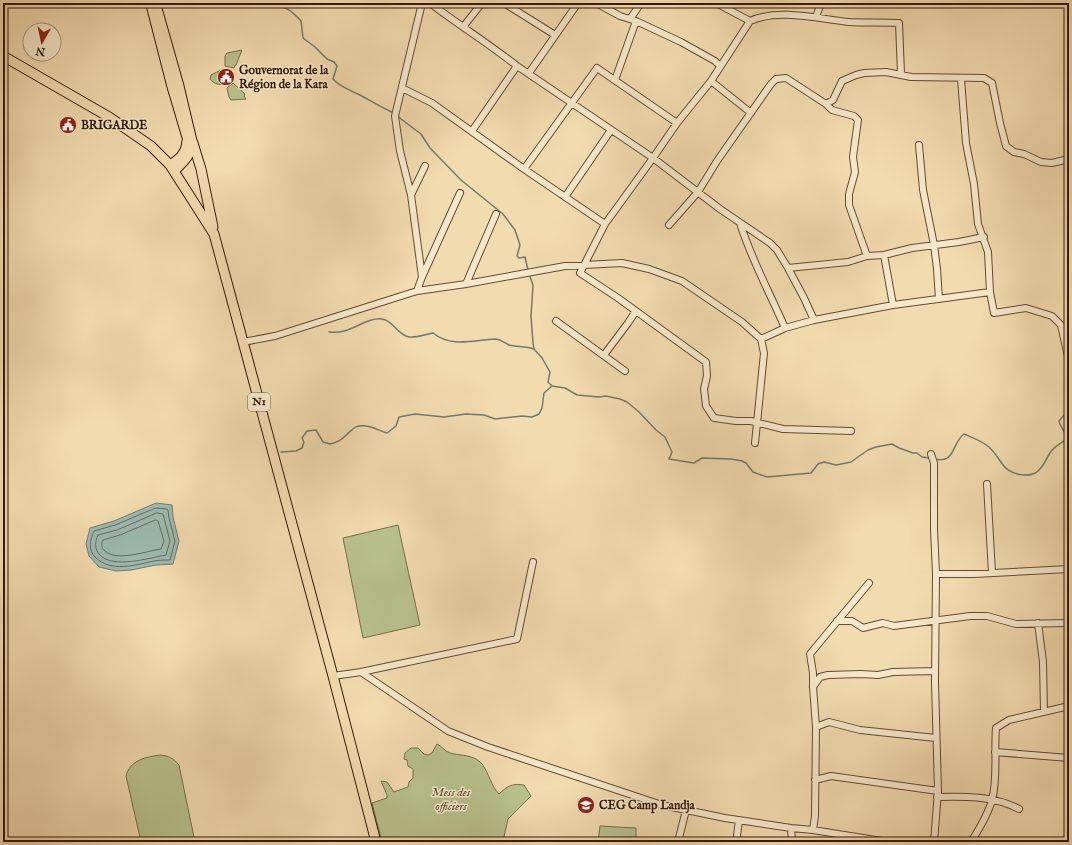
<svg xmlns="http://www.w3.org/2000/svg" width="1072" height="845" viewBox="0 0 1072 845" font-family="'IM FELL English',serif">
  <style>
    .green { fill: #b8c18c; stroke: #766d4b }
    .water { fill: #9cbab1; stroke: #727a6e }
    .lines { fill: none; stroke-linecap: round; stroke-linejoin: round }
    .shore { stroke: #686a5e; stroke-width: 1 }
    .stream { stroke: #727a6e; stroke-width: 1.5 }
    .minor-casing { stroke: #634a33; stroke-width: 8 }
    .major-casing { stroke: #33190a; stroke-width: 10 }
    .highway-casing { stroke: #33190a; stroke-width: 11 }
    .minor { stroke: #f7e8cb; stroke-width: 6 }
    .major { stroke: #f2dbaf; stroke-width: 8 }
    .highway { stroke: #f2dbaf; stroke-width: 9 }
    .labels { text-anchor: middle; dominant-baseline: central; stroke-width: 3; stroke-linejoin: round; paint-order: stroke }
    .shield { fill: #f7e8cb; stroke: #6e5744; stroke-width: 1 }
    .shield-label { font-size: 11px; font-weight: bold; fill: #33190a }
    .poi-label { font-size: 12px; font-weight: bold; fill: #33190a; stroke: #f7e8cb; text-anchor: start }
    .park-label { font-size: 12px; font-style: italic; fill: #5b4b31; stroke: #f7e8cb }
  </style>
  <rect width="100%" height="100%" fill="#f2dbaf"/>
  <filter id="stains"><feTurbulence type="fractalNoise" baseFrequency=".005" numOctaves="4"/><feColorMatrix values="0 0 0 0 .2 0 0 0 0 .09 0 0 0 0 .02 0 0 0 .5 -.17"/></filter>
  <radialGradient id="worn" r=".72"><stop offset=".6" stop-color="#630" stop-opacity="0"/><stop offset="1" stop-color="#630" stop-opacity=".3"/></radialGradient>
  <!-- green -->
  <path class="green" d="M 242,50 L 236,65 L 235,65 L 234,68 L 225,66 L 225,56 L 227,53 Z
    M 219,71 C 225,70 230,71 233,76 C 228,86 216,87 210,79 L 211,75 Z
    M 233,83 L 245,94 L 244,96 L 246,99 L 231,100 L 229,97 L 227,88 Z
    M 398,525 L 420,625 L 363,638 L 343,538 Z
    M 437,744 C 442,746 444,751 450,753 C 460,756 474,754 482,764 C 489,773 491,786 499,794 C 507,786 513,783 524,785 L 531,796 L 508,819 L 503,841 L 501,842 L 382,842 L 372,803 L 387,798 L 387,795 L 381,781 L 387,782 L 394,792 L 408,787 L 409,782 L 413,778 L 413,769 L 408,766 L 407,760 L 404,759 L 405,753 L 411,748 L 418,748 L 424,754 L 428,755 L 432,753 Z
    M 160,755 C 169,756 173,758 179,765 L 195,842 L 141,842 L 126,776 C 130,760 146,757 160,755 Z
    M 600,826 L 636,828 L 636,842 L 598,842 Z"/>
  <!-- water -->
  <path class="water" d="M 156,503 L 172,505 L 173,517 L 179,541 L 173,564 L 156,565 L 131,570 L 116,571 L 99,567 L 89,556 L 86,544 L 90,528 L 114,521 Z"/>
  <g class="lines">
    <!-- shore -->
    <path class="shore" d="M 156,508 L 167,509 L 168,510 L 169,518 L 175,541 L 170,560 C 165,560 159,560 154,561 C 135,565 111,573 95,557 C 88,550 90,540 94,531 L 115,525 Z
      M 157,513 L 163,514 L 170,541 L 166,555 C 149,558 113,569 100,555 C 94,549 95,542 98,535 L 117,530 Z
      M 156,520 L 158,521 L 164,541 L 161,549 C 147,551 116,562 105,551 C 101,548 101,544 103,540 L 120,535 Z"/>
    <!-- stream -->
    <path class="stream" d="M 264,3 L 271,7 C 283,3 293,12 301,21 L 303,38 L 315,47 L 327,59 L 334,62 L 337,66 L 333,79 C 340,87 350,90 360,95 C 371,101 382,108 394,113
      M 397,115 L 401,119 L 421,134 L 430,148 L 461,180 L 503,214 L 515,230 L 520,245 L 517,256 L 519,258 L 525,257 L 528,270
      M 529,274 L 533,285 L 531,316 L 533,343 L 534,349 L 542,358 L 550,372 L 548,382 L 552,386
      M 329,332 C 351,335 365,317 382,319 C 393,320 397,335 409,337 C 418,338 425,334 433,333 C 452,348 473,340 495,339 C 500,339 505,343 509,345 C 517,347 526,346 534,349
      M 281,452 L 296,451 L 302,448 L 304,442 L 302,438 L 307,431 L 316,430 L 323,442 L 330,444 C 335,443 340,441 344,437 C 352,431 354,424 366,426 C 374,427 380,431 387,433 L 396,426 L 399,417 L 415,414 L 444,417 L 466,414 L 484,415 L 495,419 L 522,416 L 532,417 L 539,414 L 542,408 L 544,393 L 552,386 L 565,388 L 577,395 L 599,397 L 606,396 L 620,399 L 627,402 L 639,412 L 656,430 L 665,437 L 672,452 L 669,459 L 694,463 L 702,458 L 731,459 L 742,461 L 746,463 L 753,472 L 767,477 L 811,473 L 818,464 L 824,462 L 836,465 L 851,462 L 868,450 L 876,447 L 892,444 L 899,448 L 913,453 L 917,453 L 922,457 L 930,458
      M 934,459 C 956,464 951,444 964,434 C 973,438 982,441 989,447 C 1003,460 1001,473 1024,475 C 1029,475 1034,475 1038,471 C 1044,466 1046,459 1050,453 C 1054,446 1061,444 1066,439 C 1067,432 1060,428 1059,421 L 1065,414 L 1069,413"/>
    <defs>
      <path id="minor" d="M 430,3 C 459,25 489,44 517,66 L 653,158 L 720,209 L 770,243 L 777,250 L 788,268 L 804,298 L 814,320
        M 504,3 L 555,35
        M 596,3 L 620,16 L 636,21 L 681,42 L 715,61 L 720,66
        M 716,3 L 750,21
        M 816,17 L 821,3
        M 630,19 L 641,3
        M 463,27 L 482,3
        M 529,73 L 578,3
        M 961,79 L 966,143 L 974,184 L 978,224 L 988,252 L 990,292 L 994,313 L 1026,308 L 1052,316 L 1061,325 L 1069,361
        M 615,80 L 636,21
        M 711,81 L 751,113
        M 402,88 L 432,103 L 524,169 L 605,224
        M 826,104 L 833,100 L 842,81 L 856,75 L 864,73 L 886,72 L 911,77 L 984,78 L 992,83 L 1000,123 L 1006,146 L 1014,152 L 1024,154 L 1041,162 L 1052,163 L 1069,159
        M 677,123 L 653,158 L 605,224 L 580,273 L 618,298 L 706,362 L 707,376 L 704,389 L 706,406 L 714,418 L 736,421 L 751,421 L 783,429 L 851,431
        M 472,131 L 517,66
        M 919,145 L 923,190 L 934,245 L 937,269 L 939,299
        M 524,169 L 597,68 L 677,123 L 711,81 L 750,21 C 779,8 819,19 849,22 C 865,23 882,22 899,23 L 901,74
        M 411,195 L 425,166
        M 565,197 L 611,130
        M 740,223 C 751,259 770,293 785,328
        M 669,225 L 698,192 L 717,161 L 771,84 L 776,79 L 786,78 L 826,104 L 832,110 L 854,116 L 858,120 L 853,157 L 855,172 L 849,194 L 849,205 L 867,256
        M 884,255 L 893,305
        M 788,268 L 848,262 L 867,256 L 884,255 L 912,248 L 959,242 L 984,237
        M 422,277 L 411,195 L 400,151 L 395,116 L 422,3
        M 466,284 L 496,214
        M 417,291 L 422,277 L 460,193
        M 556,321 L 625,371
        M 761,339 L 785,328 L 814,320 L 893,305 L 990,292
        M 243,342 L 275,336 L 417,291 L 466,284 L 565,266 L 622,263 L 649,269 L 682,281 L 742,322 L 761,339 L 764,353 L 755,443
        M 604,355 L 628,323 L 636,311
        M 931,454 L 934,463 L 934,529 L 936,574 L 935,682 L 938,791 L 934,842
        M 987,484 L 992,573
        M 936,574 L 974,574 L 1069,569
        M 837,621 L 852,621 L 863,628 L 883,623 L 894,626 L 970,616 L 987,616 L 1016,624 L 1069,623
        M 1038,623 L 1043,662 L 1044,712
        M 361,672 L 448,731 L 488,747 L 662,805 L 725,818 L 791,828 L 813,830 L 888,842
        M 333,676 L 361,672 L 517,639 L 533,562
        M 813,687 L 820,677 L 828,675 L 861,674 L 878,675 L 893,672 L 935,671
        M 816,727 L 829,722 L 860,730 L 936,738
        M 995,752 L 1069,758
        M 815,780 L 831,776 L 938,791
        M 937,797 C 964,796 995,796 1019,809
        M 791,828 L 792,842
        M 813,830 L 815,816 L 816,727 L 813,687 L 813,673 L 810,654 L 869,583
        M 678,842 L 686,810
        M 738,842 L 737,835 L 739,821
        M 971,842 C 979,829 988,815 992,800 C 998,778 994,750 996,728 L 1009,720 L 1069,706"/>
      <path id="major" d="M 150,3 L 171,85 L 187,139 L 185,149 L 181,156 L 170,165
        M 156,3 L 179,84 L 193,143 C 191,156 184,162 175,171"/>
      <path id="highway" d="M 3,56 L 109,117 L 151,146 L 170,165 L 214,234 L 333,676 L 376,842
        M 193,143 L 201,169 L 213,227"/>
    </defs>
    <!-- minor casing -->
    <use href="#minor" class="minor-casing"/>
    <!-- major casing -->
    <use href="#major" class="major-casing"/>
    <!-- highway casing -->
    <use href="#highway" class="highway-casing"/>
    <!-- minor -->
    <use href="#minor" class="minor"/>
    <!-- major -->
    <use href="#major" class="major"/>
    <!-- highway -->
    <use href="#highway" class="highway"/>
  </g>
  <!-- icons -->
  <defs>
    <symbol id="civic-disc" viewBox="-11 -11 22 22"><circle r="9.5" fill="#8f2418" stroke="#f7e8cb"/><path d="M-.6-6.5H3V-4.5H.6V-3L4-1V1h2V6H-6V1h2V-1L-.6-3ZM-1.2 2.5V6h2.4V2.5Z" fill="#fff"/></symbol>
    <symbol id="school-disc" viewBox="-11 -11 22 22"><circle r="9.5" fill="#8f2418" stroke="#f7e8cb"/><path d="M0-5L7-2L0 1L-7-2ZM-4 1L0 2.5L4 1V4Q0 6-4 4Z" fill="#fff"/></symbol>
  </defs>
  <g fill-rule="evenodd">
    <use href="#civic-disc" x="216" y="67" width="20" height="20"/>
    <use href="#civic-disc" x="58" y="115" width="20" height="20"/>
    <use href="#school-disc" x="576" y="795" width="20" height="20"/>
  </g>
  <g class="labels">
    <!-- shield labels -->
    <rect class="shield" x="248" y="393" width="22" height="18" rx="3"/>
    <g class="shield-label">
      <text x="259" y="402">N1</text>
    </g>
    <!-- poi labels -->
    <g class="poi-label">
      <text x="239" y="70">Gouvernorat de la<tspan x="239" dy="14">Région de la Kara</tspan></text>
      <text x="81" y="125">BRIGARDE</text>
      <text x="599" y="805">CEG Camp Landja</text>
    </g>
    <!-- park labels -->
    <g class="park-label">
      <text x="451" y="792">Mess des<tspan x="451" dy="14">officiers</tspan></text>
    </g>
  </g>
  <!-- margin -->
  <rect width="1072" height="845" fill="none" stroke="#f2dbaf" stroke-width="16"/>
  <rect x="4" y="4" width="1064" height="837" fill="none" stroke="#33190a" stroke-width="2"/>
  <rect x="8" y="8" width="1056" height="829" fill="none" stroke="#33190a"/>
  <!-- north arrow -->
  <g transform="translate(42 42) rotate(189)"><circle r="19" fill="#f7e8cb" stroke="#a9957e"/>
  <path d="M0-3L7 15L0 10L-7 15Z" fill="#8f2418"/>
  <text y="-6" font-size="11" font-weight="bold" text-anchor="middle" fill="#33190a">N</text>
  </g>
  <rect width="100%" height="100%" filter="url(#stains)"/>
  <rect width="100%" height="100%" fill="url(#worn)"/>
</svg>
